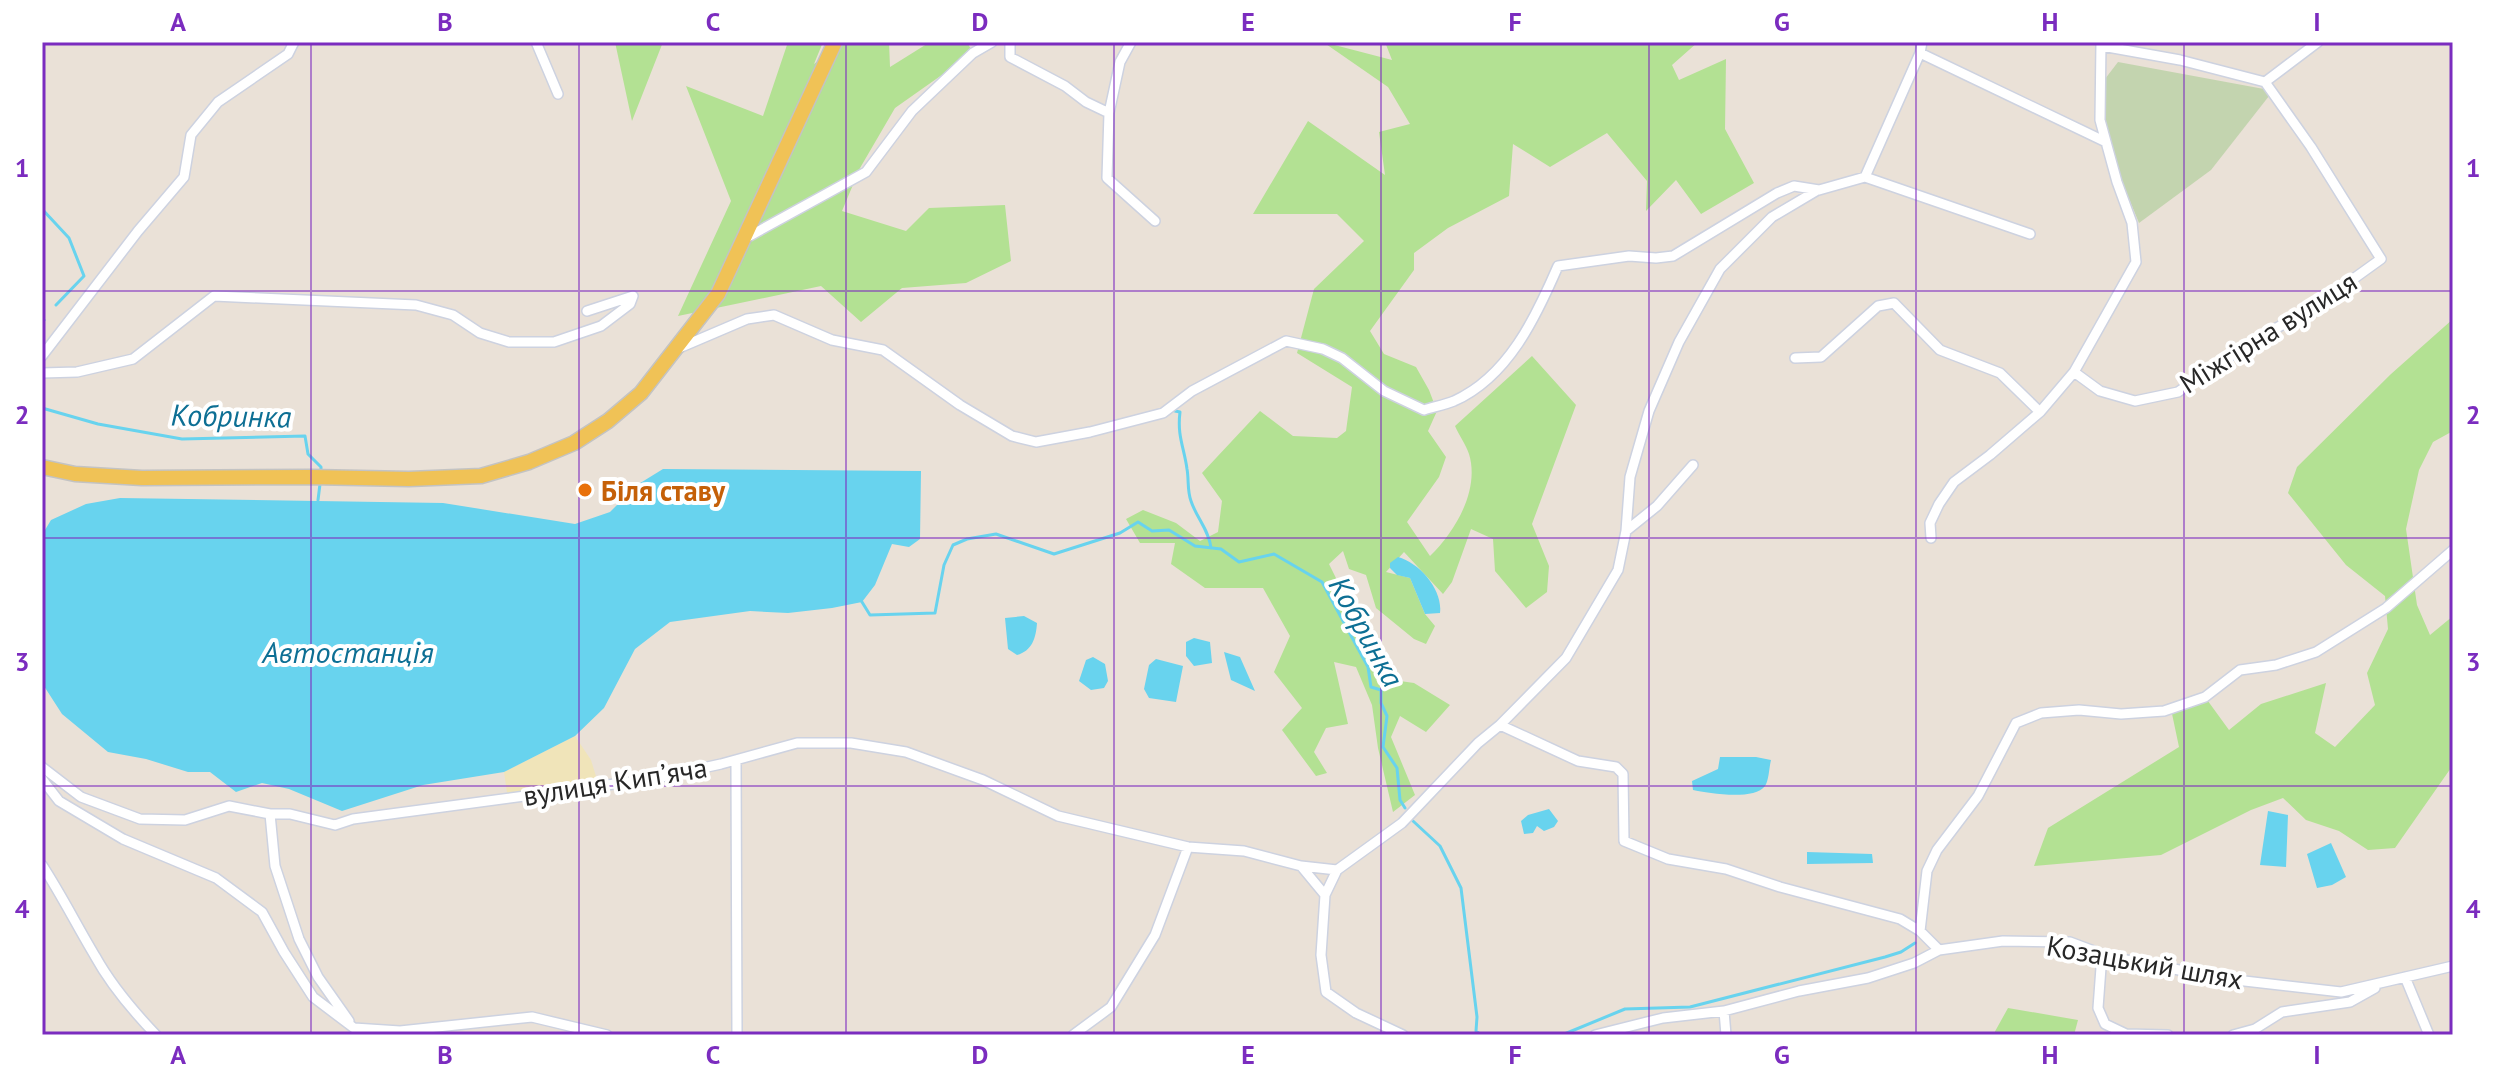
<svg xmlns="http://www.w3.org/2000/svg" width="2495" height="1077" viewBox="0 0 2495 1077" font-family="'PT Sans',sans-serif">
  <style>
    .green { fill: #b3e193 }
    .sand { fill: #f0e4b9 }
    .cemetery { fill: #c3d4af }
    .water { fill: #68d3ee }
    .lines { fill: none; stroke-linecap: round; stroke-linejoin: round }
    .stream { stroke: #68d3ee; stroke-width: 3 }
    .street-casing { stroke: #cdd2e0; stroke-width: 12 }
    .primary-casing { stroke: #c3c3c3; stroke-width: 17 }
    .street { stroke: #fff; stroke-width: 9 }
    .primary { stroke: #f0c256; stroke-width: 14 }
    .grid { fill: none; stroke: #7b2cbf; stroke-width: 2; stroke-opacity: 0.55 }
    .food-dot { fill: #e8710a; stroke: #fff; stroke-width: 3 }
    .labels { text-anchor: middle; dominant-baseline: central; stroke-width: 8; stroke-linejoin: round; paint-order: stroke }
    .street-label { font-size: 28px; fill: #272727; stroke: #fff }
    .food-label { font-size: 28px; font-weight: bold; fill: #c56008; stroke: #fff; text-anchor: start }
    .water-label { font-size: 30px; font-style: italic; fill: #0d6f94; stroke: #fff }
    .neatline { fill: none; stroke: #7b2cbf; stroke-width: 3 }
    .grid-label { font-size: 26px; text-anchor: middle; font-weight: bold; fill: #7b2cbf }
  </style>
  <rect width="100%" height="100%" fill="#eae1d7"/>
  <!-- green -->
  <path class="green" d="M 615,42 L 663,42 L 632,121 Z
    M 788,42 L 823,42 L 814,64 L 843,42 L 889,42 L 890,67 L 930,42 L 967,42 L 973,53 L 895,108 L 860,168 L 842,211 L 906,231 L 929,208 L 1005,205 L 1011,261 L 966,283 L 902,288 L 861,322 L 821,286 L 678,316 L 731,201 L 686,86 L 763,116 Z
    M 1323,42 L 1392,60 L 1385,42 L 1698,42 L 1672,65 L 1679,80 L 1726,59 L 1725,129 L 1754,183 L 1701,214 L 1676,180 L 1646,211 L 1647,181 L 1607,133 L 1550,167 L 1513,144 L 1509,196 L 1448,228 L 1414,253 L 1414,270 L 1370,331 L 1384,354 L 1416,367 L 1429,390 L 1437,411 L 1428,431 L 1446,457 L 1439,477 L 1407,522 L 1430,556 C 1455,532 1480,490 1469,454 C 1466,445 1459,435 1455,426 L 1532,356 L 1576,405 L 1532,524 L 1549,566 L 1547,592 L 1526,608 L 1495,571 L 1493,539 L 1471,529 L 1452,582 L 1443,594 L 1404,552 L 1386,572 L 1410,578 L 1425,614 L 1435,626 L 1426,644 L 1414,639 L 1376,608 L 1366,575 L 1349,569 L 1343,551 L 1329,564 L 1386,679 L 1414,683 L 1450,705 L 1426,732 L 1400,716 L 1391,737 L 1415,795 L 1393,812 L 1378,748 L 1372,705 L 1356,667 L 1334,662 L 1348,724 L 1326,728 L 1314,752 L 1327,773 L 1316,776 L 1282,730 L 1302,708 L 1274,672 L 1290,636 L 1263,588 L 1205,588 L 1171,564 L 1175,543 L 1140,543 L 1126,519 L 1143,510 L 1176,523 L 1200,541 L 1218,532 L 1222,501 L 1202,473 L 1260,411 L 1293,436 L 1337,438 L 1346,431 L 1352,387 L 1297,353 L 1314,289 L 1364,241 L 1337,214 L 1253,214 L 1308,121 L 1385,175 L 1379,132 L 1410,124 L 1388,87 Z
    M 2453,319 L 2453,431 L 2433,442 L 2419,470 L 2406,529 L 2417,605 L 2430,635 L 2453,616 L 2453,765 L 2395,848 L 2368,850 L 2339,831 L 2306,820 L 2283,798 L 2251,810 L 2161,855 L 2034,866 L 2048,828 L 2179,747 L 2171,709 L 2205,697 L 2229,730 L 2261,704 L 2326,683 L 2315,733 L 2335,747 L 2375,705 L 2367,673 L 2388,629 L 2385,596 L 2346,565 L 2288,493 L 2297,467 L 2391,374 Z
    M 2008,1008 L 2078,1020 L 2074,1035 L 1993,1035 Z"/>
  <!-- sand -->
  <path class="sand" d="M 575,736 L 591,760 L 599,786 L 508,799 L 504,772 Z"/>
  <!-- cemetery -->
  <path class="cemetery" d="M 2118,62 L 2264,89 L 2269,96 L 2211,170 L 2139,223 L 2116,167 L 2106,122 L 2105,79 Z"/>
  <!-- water -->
  <path class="water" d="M 663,469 L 921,471 L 920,539 L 909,547 L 892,544 L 875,585 L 862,602 L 832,608 L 788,613 L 750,611 L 670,622 L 635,649 L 604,708 L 575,736 L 504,772 L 423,785 L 342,811 L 289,789 L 262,783 L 236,792 L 210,772 L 188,772 L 146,759 L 108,752 L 62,714 L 42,683 L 42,535 L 51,520 L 86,504 L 120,498 L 443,503 L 575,524 L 610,512 L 637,485 Z
    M 1398,557 C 1420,563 1443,590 1440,613 L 1425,614 L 1410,578 L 1397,575 L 1390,568 L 1390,563 Z
    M 1024,616 L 1037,623 C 1036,638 1032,651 1017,655 L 1008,649 L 1005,618 Z
    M 1194,638 L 1210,642 L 1212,663 L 1194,666 L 1186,656 L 1186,642 Z
    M 1224,652 L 1240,657 L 1255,691 L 1231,680 Z
    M 1093,657 L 1105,664 L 1108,681 L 1104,688 L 1091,690 L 1079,681 L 1086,660 Z
    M 1156,659 L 1183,666 L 1176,702 L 1149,698 L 1144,689 L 1149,665 Z
    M 1720,757 L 1756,757 L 1771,760 C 1769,768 1769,780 1765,786 C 1754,801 1708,793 1693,790 L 1692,781 L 1718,769 Z
    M 1549,809 L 1558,821 L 1554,827 L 1544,831 L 1537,826 L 1533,833 L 1524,834 L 1521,821 L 1528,815 Z
    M 2268,811 L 2288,815 L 2286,867 L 2260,865 Z
    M 2331,843 L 2346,877 L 2332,885 L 2317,888 L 2307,854 Z
    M 1807,852 L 1872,854 L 1873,863 L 1807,864 Z"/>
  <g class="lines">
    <!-- stream -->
    <path class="stream" d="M 42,209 L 69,238 L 84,276 L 56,305
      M 42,321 L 44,320
      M 42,408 L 98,424 L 182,439 L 305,436 L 308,454 L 321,467 L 321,472
      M 1175,411 L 1180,412 C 1177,436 1184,447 1187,469 C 1189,480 1187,490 1191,501 C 1196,517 1209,530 1211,548
      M 318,500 L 320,484
      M 862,602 L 870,615 L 935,613 L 944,565 L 953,545 L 967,539 L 996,534 L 1054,554 L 1120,533 L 1138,522 L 1152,531 L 1169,530 L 1195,546 L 1221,549 L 1239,562 L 1274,554 L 1322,582 L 1368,667 L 1371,687 L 1381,690 L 1381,703 L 1387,716 L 1383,747 L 1397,768 L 1400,800 L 1405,808
      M 1413,821 L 1440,846 L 1461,888 L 1477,1017 L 1476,1031 L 1481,1035
      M 1562,1035 L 1625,1009 L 1690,1007 L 1885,957 L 1901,952 L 1915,943"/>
    <defs>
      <path id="street" d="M 536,42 L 558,94
        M 1010,42 L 1010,57 L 1065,86 L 1086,102 L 1109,113 L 1107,178 L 1155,221
        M 1922,42 L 1920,53 L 2106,142
        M 2102,46 L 2180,60 L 2265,82
        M 1920,53 L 1865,177 L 2030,234
        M 1109,113 L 1120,62 L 1131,42
        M 746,238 L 866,172 L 912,111 L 973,53 L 992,42
        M 679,348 L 747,319 L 774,315 L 832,340 L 883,350 L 960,405 L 1012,436 L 1036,442 L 1090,432 L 1163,413 L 1192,391 L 1286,341 L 1323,349 L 1342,358 L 1384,391 L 1424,410 C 1433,407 1444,405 1454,401 C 1508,377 1536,317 1558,266 L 1629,256 L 1656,258 L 1673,256 L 1777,193 L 1794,186 L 1819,190 L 1865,177
        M 42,356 L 138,231 L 184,177 L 191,135 L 218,102 L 288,54 L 294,42
        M 1795,358 L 1821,357 L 1878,306 L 1894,303 L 1940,350 L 2000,373 L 2040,412
        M 2074,372 L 2100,391 L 2135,401 L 2178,392 L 2245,346 L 2317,305 L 2381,259 L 2311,147 L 2265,82 L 2318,42
        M 42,373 L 77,372 L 133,359 L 214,296 L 416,305 L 453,315 L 480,333 L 509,342 L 554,342 L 601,326 L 630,304 L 633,296 L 587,311
        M 1626,531 L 1630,477 L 1649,411 L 1679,342 L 1720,269 L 1772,217 L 1816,191
        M 1931,538 L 1930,523 L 1939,504 L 1954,482 L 1990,455 L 2040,412 L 2074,372 L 2136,262 L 2132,223 L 2117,182 L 2100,120 L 2101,42
        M 1500,725 L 1566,658 L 1618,570 L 1626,531 L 1657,506 L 1693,465
        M 736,760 L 737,1035
        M 42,767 L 81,797 L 140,819 L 185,820 L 229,806 L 270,814 L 290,814 L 335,825 L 353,819 L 652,779 L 721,764 L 797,743 L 851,743 L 906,752 L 983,780 L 1058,816 L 1188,847 L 1244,851 L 1301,866 L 1325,895 L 1321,955 L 1326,992 L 1356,1013 L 1403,1035
        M 42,779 L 59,801 L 123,839 L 216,878 L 262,912 L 284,952 L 313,997 L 354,1028 L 400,1031 L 532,1017 L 607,1035
        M 270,814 L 275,866 L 299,939 L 318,977 L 349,1021
        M 42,865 C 61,894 77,926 95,956 C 111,985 133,1011 156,1035
        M 1301,866 L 1337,870
        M 1325,895 L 1337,870 L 1402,823 L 1478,743 L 1500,725 L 1578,761 L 1616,767 L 1623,774 L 1624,841 L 1668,859 L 1726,869 L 1780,887 L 1900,919 L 1920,931 L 1939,950
        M 1920,931 L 1927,871 L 1937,850 L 1978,796 L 2016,723 L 2041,713 L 2079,710 L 2121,714 L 2164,711 L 2205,697 L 2240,670 L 2276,665 L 2316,652 L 2386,608 L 2453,550
        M 2102,954 L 2098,1008 L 2105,1024 L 2126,1034 L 2168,1035
        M 2405,977 L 2429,1035
        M 1073,1035 L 1111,1007 L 1155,935 L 1188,847
        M 1595,1035 L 1663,1018 L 1724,1011
        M 1726,1035 L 1724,1011 L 1799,991 L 1868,978 L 1914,963 L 1939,950 L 2003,941 L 2070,942 L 2110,957 L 2227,979 L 2341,992 L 2453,966
        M 2233,1035 L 2255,1029 L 2282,1012 L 2350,1002 L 2375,988"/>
      <path id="primary" d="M 42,467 L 75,474 L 142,478 L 311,477 L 409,479 L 481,476 L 529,462 L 574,443 L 608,421 L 641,393 L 718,294 L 835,42"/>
    </defs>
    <!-- street casing -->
    <use href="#street" class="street-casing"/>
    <!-- primary casing -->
    <use href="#primary" class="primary-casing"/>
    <!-- street -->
    <use href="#street" class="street"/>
    <!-- primary -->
    <use href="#primary" class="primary"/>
  </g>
  <!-- grid -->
  <path class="grid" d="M 311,42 L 311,1035M 579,42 L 579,1035M 846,42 L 846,1035M 1114,42 L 1114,1035M 1381,42 L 1381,1035M 1649,42 L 1649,1035M 1916,42 L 1916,1035M 2184,42 L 2184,1035M 42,291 L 2453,291M 42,538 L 2453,538M 42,786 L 2453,786"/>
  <!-- markers -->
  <circle class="food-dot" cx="585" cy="490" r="8"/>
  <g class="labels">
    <!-- street labels -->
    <g class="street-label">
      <text transform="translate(2268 332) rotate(-32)">Міжгірна вулиця</text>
      <text transform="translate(615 781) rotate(-9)">вулиця Кипʼяча</text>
      <text transform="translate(2145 962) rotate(10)">Козацький шлях</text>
    </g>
    <!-- food labels -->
    <g class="food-label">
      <text x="601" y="490">Біля ставу</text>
    </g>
    <!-- water labels -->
    <g class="water-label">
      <text transform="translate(231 415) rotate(1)">Кобринка</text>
      <text transform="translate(1367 631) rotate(61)">Кобринка</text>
      <text x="348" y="651">Автостанція</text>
    </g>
  </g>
  <!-- border -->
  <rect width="2495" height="1077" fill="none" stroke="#ffffff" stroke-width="88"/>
  <rect x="44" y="44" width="2407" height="989" class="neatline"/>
  <g class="grid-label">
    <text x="178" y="31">A</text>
    <text x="445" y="31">B</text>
    <text x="713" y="31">C</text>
    <text x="980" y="31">D</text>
    <text x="1248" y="31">E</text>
    <text x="1515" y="31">F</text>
    <text x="1782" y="31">G</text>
    <text x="2050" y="31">H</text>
    <text x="2317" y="31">I</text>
    <text x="22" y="177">1</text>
    <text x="2473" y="177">1</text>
    <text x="22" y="424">2</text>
    <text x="2473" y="424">2</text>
    <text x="22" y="671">3</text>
    <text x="2473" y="671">3</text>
    <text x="22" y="918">4</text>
    <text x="2473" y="918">4</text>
    <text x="178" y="1064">A</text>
    <text x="445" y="1064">B</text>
    <text x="713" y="1064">C</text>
    <text x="980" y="1064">D</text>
    <text x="1248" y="1064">E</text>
    <text x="1515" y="1064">F</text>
    <text x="1782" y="1064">G</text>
    <text x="2050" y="1064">H</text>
    <text x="2317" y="1064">I</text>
  </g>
</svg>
